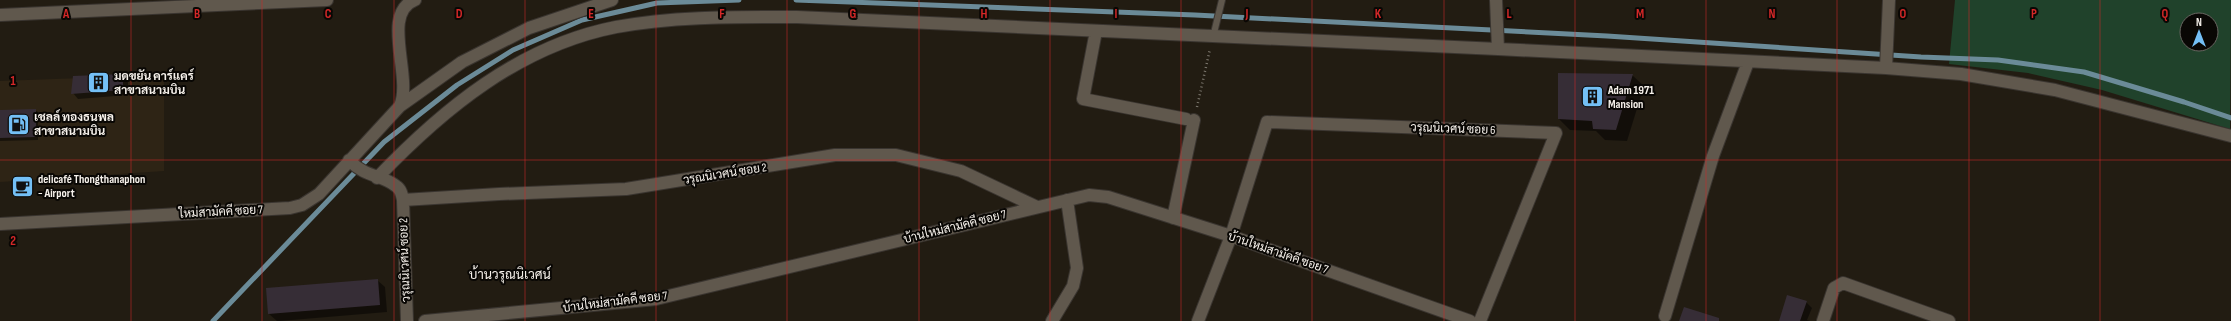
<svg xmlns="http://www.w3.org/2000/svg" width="2231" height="321" viewBox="0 0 2231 321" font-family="'Sofia Sans Condensed',Sarabun,sans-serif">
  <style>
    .built { fill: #2e2415 }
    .green { fill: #20422b; fill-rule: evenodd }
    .shadow { fill: #0007 }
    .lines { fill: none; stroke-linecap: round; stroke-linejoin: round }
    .stream { stroke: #6b8b98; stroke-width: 5 }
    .building { fill: #362d36 }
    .lane-casing { stroke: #3a3530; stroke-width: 8 }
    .street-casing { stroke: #3a3530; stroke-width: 14 }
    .path { stroke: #7d786f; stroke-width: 2.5; stroke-dasharray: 1 3; stroke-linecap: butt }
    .lane { stroke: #60584d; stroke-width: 6 }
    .street { stroke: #60584d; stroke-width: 12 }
    .grid { fill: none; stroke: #d62828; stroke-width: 1; stroke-opacity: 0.55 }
    .labels { text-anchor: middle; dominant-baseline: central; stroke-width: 4; stroke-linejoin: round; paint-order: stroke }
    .poi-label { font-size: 12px; font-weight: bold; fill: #f6f1eb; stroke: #090704; text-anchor: start }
    .street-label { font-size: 12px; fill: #f6f1eb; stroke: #090704 }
    .neighbourhood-label { font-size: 13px; fill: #f6f1eb; stroke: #090704 }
    .grid-label { font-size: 13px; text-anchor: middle; font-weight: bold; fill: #d62828; stroke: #090704; stroke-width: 4; stroke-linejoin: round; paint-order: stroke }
  </style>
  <rect width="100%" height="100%" fill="#221c12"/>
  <!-- built -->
  <path class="built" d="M 164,75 L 164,171 L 0,182 L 0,81 Z"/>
  <!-- green -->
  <path class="green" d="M 1955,0 L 2231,0 L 2230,129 L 2102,90 L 2028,73 L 1949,64 ZM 2187,20 L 2211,20 L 2211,44 L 2187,44 Z"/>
  <!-- shadow -->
  <path class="shadow" d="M 1632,75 L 1644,86 L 1627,141 L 1605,140 L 1596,131 L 1570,130 L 1559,119 Z
    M 123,76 L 128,81 L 128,95 L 78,99 L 73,93 Z
    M 35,110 L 38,112 L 38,140 L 0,141 L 0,111 Z
    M 377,280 L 385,287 L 387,312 L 280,321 L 277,321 L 269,314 Z
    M 1806,302 L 1812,308 L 1807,320 L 1810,321 L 1780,321 Z"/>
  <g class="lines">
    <!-- stream -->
    <path class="stream" d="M 796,0 L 1195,15 L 1607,36 L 1921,57 L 1998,60 L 2084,72 L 2184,102 L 2231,118
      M 213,321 L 384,142 L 457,85 L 513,50 L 582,20 L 657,3 L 739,0"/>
  </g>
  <!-- building -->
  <path class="building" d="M 1558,73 L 1633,74 L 1616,130 L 1593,129 L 1592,121 L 1558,119 Z
    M 123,74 L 123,90 L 71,94 L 73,76 Z
    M 36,109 L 36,137 L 0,138 L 0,110 Z
    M 378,279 L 380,305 L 268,314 L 266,288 Z
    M 1787,295 L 1807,301 L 1800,321 L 1779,321 Z
    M 1684,307 L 1719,318 L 1719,321 L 1679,321 Z"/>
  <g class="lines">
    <defs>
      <path id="lane" d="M 1213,37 L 1222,0"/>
      <path id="street" d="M 1496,0 L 1498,49
        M 0,15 L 327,0
        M 1096,31 L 1083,99 L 1186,119
        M 1886,68 L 1889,0
        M 400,106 C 413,77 380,13 415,0
        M 349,160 C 366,178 381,174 396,186 C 401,189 402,195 403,200 L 407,321
        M 377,178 C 443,109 519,46 616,27 C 675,16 736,17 797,17 L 1498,49 L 1886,68 L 1961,74 L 2055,90 L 2231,136
        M 403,200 L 499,194 L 626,189 L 835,155 L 896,155 L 961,171 L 1037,207
        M 1173,218 L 1194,120
        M 0,224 L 290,208 L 302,205 L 319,194 L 400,106 L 462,62 L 529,28 L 612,0
        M 1665,316 L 1713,156 L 1748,62
        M 425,321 L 656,299 L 1089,195 L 1108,197 L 1231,236 L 1470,321
        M 1052,321 L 1073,286 L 1077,268 L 1067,200
        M 1198,321 L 1231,236 L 1267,122 L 1556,133 L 1480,321
        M 1823,321 L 1834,288 L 1843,283 L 1949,321"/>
    </defs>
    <!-- lane casing -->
    <use href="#lane" class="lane-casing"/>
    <!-- street casing -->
    <use href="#street" class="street-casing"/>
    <!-- path -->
    <path class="path" d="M 1197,107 L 1210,49"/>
    <!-- lane -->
    <use href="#lane" class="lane"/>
    <!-- street -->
    <use href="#street" class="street"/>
  </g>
  <!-- grid -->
  <path class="grid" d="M 131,0 L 131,321M 262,0 L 262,321M 394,0 L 394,321M 525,0 L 525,321M 656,0 L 656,321M 787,0 L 787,321M 919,0 L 919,321M 1050,0 L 1050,321M 1181,0 L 1181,321M 1312,0 L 1312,321M 1444,0 L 1444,321M 1575,0 L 1575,321M 1706,0 L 1706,321M 1837,0 L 1837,321M 1969,0 L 1969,321M 2100,0 L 2100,321M 0,160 L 2231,160"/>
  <!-- icons -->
  <defs>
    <symbol id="building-square" viewBox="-11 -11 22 22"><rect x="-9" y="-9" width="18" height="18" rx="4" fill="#74c0f6" stroke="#090704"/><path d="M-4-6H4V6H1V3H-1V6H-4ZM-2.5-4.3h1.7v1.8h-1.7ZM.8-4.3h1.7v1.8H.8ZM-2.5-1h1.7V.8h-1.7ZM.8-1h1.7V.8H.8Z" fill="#111"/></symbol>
    <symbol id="fuel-square" viewBox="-11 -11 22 22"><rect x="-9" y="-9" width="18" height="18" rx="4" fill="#74c0f6" stroke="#090704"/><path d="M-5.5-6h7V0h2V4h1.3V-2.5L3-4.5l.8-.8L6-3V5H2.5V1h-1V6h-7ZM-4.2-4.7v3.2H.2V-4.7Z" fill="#111"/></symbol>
    <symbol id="cafe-square" viewBox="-11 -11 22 22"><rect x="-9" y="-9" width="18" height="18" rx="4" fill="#74c0f6" stroke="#090704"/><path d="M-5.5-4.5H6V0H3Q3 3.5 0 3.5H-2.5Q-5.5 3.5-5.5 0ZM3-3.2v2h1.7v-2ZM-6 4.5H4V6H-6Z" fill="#111"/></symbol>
  </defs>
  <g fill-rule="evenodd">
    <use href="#building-square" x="86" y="70" width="25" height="25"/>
    <use href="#building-square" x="1580" y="84" width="25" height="25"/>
    <use href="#fuel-square" x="6" y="112" width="25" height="25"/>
    <use href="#cafe-square" x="10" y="174" width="25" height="25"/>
  </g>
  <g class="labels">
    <!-- poi labels -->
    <g class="poi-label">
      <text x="114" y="76">มดขยัน คาร์แคร์<tspan x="114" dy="14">สาขาสนามบิน</tspan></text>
      <text x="1608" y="90">Adam 1971<tspan x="1608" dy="14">Mansion</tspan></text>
      <text x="34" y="117">เชลล์ ทองธนพล<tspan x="34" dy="14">สาขาสนามบิน</tspan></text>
      <text x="38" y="179">delicafé Thongthanaphon<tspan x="38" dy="14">- Airport</tspan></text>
    </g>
    <!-- street labels -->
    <g class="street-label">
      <text transform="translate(1453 129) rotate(2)">วรุณนิเวศน์ ซอย 6</text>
      <text transform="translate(725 174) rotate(-9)">วรุณนิเวศน์ ซอย 2</text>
      <text transform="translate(221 212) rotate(-3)">ใหม่สามัคคี ซอย 7</text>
      <text transform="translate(955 227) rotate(-14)">บ้านใหม่สามัคคี ซอย 7</text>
      <text transform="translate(1278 253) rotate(19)">บ้านใหม่สามัคคี ซอย 7</text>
      <text transform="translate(405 260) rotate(-92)">วรุณนิเวศน์ ซอย 2</text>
      <text transform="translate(615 302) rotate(-7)">บ้านใหม่สามัคคี ซอย 7</text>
    </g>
    <!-- neighbourhood labels -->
    <g class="neighbourhood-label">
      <text x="510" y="275">บ้านวรุณนิเวศน์</text>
    </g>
  </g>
  <g class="grid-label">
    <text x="66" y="18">A</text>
    <text x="197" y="18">B</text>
    <text x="328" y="18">C</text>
    <text x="459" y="18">D</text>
    <text x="591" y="18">E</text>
    <text x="722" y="18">F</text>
    <text x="853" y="18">G</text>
    <text x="984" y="18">H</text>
    <text x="1116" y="18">I</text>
    <text x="1247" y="18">J</text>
    <text x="1378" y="18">K</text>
    <text x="1509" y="18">L</text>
    <text x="1640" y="18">M</text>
    <text x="1772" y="18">N</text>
    <text x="1903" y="18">O</text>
    <text x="2034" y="18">P</text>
    <text x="2165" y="18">Q</text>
    <text x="13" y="85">1</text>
    <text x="13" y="245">2</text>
  </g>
  <!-- north arrow -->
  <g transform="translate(2199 32)"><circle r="19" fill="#090704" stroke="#686560"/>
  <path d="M0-3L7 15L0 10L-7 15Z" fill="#74c0f6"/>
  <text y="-6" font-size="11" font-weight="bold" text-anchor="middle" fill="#f6f1eb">N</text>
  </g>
</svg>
